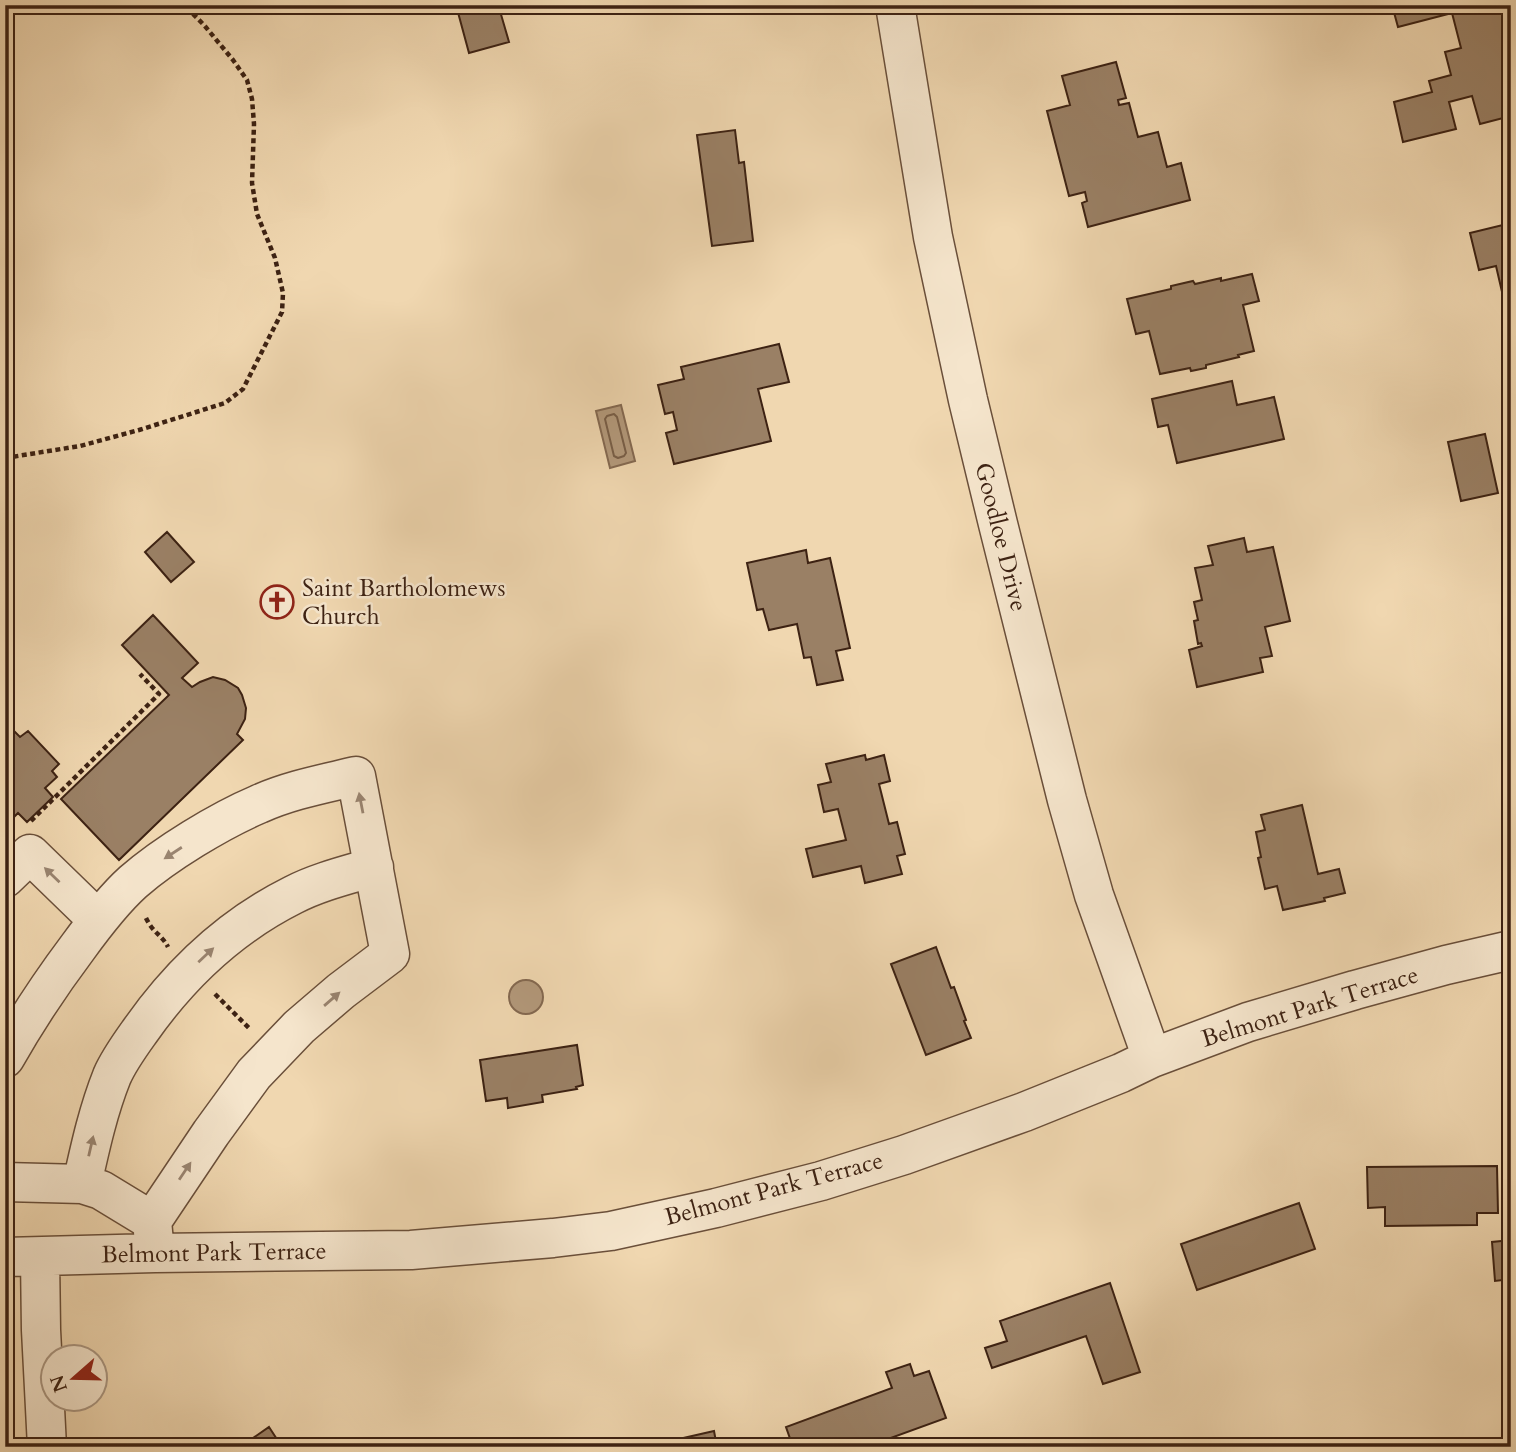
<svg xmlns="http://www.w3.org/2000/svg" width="1516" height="1452" viewBox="0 0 1516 1452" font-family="Cardo,serif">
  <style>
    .water { fill: #b3997b; stroke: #846951; stroke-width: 2 }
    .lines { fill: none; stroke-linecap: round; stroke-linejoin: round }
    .shore { stroke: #785e47; stroke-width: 2 }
    .building { fill: #9a8065; stroke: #3d2213; stroke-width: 2 }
    .minor-casing { stroke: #6a4f3a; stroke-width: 41 }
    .path { stroke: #3d2213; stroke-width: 4.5; stroke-dasharray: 5 3.5; stroke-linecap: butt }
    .minor { stroke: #f5e5cc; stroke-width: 38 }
    .oneway { fill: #998470 }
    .labels { text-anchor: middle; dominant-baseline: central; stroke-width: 5; stroke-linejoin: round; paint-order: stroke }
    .street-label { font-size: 24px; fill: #3d2213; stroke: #f5e5cc }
    .poi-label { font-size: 24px; fill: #3d2213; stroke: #f5e5cc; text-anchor: start }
  </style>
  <rect width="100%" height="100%" fill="#f0d7b0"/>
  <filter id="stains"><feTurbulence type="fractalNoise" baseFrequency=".00286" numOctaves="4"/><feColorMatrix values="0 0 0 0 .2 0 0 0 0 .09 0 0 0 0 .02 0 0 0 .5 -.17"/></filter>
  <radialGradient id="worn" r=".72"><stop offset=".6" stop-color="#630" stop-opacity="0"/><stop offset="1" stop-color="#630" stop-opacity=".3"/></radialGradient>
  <!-- water -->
  <path class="water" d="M 621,405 L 635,461 L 610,468 L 596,411 Z
    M509 997a17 17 0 1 1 34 0a17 17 0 1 1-34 0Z"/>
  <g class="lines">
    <!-- shore -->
    <path class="shore" d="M 614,414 L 617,417 L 626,453 L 624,456 L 618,458 L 614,456 L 605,419 L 607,416 Z"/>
  </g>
  <!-- building -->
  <path class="building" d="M 456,5 L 521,5 L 500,11 L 509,42 L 469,53 Z
    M 1392,5 L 1511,5 L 1511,116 L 1480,124 L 1472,96 L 1449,102 L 1456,129 L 1403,142 L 1394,102 L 1432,92 L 1429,81 L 1451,75 L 1445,52 L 1461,48 L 1452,13 L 1398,27 Z
    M 1116,62 L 1126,98 L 1118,100 L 1119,105 L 1129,103 L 1138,137 L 1158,132 L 1167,167 L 1181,163 L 1190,200 L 1088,227 L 1082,203 L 1087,201 L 1085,192 L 1069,196 L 1047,111 L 1070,105 L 1062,76 Z
    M 735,130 L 739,163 L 744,162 L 753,241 L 712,246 L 697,135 Z
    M 1511,223 L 1511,308 L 1506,309 L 1496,266 L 1479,270 L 1470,233 Z
    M 1252,274 L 1259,301 L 1243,305 L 1254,351 L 1238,355 L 1239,357 L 1206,365 L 1206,368 L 1191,371 L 1190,368 L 1160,374 L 1149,331 L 1136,334 L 1127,299 L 1171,289 L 1171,286 L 1193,281 L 1195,284 L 1221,278 L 1221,281 Z
    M 779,344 L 789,382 L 758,389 L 771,441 L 674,464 L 666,433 L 677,430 L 673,412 L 665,414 L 658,385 L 684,379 L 681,367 Z
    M 1232,381 L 1237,405 L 1274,397 L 1284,439 L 1177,463 L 1168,425 L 1158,427 L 1152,399 Z
    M 1485,434 L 1498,493 L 1461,501 L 1448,442 Z
    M 167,532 L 194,562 L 171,582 L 145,552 Z
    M 1244,538 L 1247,552 L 1273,547 L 1290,621 L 1265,627 L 1272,656 L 1260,658 L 1263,672 L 1197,687 L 1189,650 L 1202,646 L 1201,643 L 1198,644 L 1194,621 L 1198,620 L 1194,602 L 1202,600 L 1195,568 L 1213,565 L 1208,546 Z
    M 806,550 L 808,563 L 830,558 L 850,648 L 836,651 L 843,680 L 817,685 L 811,657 L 804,658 L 797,624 L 769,630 L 763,609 L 757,610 L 747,563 Z
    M 153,615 L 198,663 L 182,678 L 192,687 L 200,682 L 213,677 L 225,680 L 238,688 L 242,695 L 246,708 L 245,719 L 237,734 L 243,740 L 119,860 L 61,799 L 169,695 L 122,645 Z
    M 5,722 L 20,737 L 28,731 L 59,764 L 52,771 L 57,777 L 45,788 L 53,797 L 27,822 L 18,813 L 7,824 L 5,822 Z
    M 865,755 L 866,760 L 884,755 L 890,781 L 879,784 L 889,824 L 897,822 L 905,854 L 897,856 L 902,874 L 865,883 L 861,866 L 813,877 L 806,849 L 846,840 L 838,809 L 824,812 L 818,785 L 831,782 L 826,764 Z
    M 1302,805 L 1318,874 L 1339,869 L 1345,893 L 1324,898 L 1325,901 L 1283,910 L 1277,886 L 1265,889 L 1258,858 L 1261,857 L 1256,832 L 1265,830 L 1261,815 Z
    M 936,947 L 951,988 L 954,987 L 966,1020 L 964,1021 L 971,1038 L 926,1055 L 891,964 Z
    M 577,1045 L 583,1085 L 576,1087 L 577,1089 L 542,1095 L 543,1102 L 508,1108 L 507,1098 L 486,1101 L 480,1060 Z
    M 1497,1166 L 1498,1213 L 1477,1213 L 1477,1225 L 1385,1226 L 1385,1207 L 1368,1208 L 1367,1167 Z
    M 1299,1203 L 1315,1249 L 1197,1290 L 1181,1244 Z
    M 1511,1240 L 1511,1279 L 1495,1281 L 1492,1242 Z
    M 1110,1283 L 1140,1372 L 1103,1384 L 1086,1336 L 992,1368 L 985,1348 L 1007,1341 L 1000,1321 Z
    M 910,1364 L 914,1376 L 929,1371 L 946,1418 L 866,1447 L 793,1447 L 786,1427 L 892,1388 L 886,1372 Z
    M 269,1427 L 282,1447 L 240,1447 Z
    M 714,1431 L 717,1447 L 658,1447 L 657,1444 Z"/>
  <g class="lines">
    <defs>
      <path id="minor" d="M 895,5 L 933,237 L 968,400 L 998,524 L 1067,800 L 1094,895 L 1152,1058
        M 5,878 L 30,854 L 98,920
        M 5,1058 C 27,1019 51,983 78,947 C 94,925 112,901 133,882 C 165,854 219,821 259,804 C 290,790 323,784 356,776 L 390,954 L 341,991 L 299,1027 L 254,1074 L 211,1133 L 152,1221 L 155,1253
        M 5,1182 L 82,1184
        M 152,1221 L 101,1190 L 82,1184 C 90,1148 98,1111 112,1076 C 119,1060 130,1045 140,1031 C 180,974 231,926 293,895 C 318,882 347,875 374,867
        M 5,1257 L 155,1253 L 411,1250 L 553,1238 L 611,1231 L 716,1208 L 821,1181 L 904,1155 L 1024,1112 L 1121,1073 L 1152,1058 L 1248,1022 L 1355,990 L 1446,965 L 1511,950
        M 40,1257 L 41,1330 L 47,1447"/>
    </defs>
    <!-- minor casing -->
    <use href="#minor" class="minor-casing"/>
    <!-- path -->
    <path class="path" d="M 5,458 L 80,446 L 139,430 L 225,403 L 243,389 L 282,312 L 283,293 L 275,258 L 257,214 L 252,183 L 254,124 L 252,99 L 247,80 L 233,60 L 204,25 L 184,5
      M 31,821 L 159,694 L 140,674
      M 146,918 C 153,933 162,935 168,947
      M 215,994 L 251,1030"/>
    <!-- minor -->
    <use href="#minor" class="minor"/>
  </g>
  <!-- one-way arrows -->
  <defs><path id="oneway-solid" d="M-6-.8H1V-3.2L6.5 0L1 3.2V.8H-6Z" transform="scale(1.75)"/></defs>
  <g class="oneway">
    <use href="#oneway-solid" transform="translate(361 803) rotate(-101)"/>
    <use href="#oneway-solid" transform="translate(173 853) rotate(147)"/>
    <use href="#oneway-solid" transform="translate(52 875) rotate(-136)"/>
    <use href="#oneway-solid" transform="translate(206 955) rotate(-43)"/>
    <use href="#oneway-solid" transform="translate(332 999) rotate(-41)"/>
    <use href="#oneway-solid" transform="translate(91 1146) rotate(-77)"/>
    <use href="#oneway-solid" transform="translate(185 1171) rotate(-56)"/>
  </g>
  <!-- icons -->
  <defs>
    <symbol id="church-ring" viewBox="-11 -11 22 22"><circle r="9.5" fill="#f5e5cc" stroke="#8f2418" stroke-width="1.5"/><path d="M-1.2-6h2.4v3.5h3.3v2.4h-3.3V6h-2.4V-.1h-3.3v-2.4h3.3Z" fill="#8f2418"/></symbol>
  </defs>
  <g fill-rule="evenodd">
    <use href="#church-ring" x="258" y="583" width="38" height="38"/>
  </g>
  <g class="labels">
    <!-- street labels -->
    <g class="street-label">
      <text transform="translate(1001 537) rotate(76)">Goodloe Drive</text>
      <text transform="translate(1310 1007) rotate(-17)">Belmont Park Terrace</text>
      <text transform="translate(774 1189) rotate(-15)">Belmont Park Terrace</text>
      <text transform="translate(214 1253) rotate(-1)">Belmont Park Terrace</text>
    </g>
    <!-- poi labels -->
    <g class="poi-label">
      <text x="302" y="588">Saint Bartholomews<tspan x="302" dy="28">Church</tspan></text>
    </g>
  </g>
  <!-- margin -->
  <rect width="1516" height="1452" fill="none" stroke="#f0d7b0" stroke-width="28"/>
  <rect x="7" y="7" width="1502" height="1438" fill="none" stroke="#3d2213" stroke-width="3.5"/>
  <rect x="14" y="14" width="1488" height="1424" fill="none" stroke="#3d2213" stroke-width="2"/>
  <!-- north arrow -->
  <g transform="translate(74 1378) rotate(250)"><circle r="33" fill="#f5e5cc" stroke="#ab9782" stroke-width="2"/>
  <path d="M0-5L12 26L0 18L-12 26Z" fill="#8f2418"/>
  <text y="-10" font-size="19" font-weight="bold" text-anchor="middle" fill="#3d2213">N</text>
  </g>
  <rect width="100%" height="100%" filter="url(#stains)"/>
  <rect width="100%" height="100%" fill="url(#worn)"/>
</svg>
